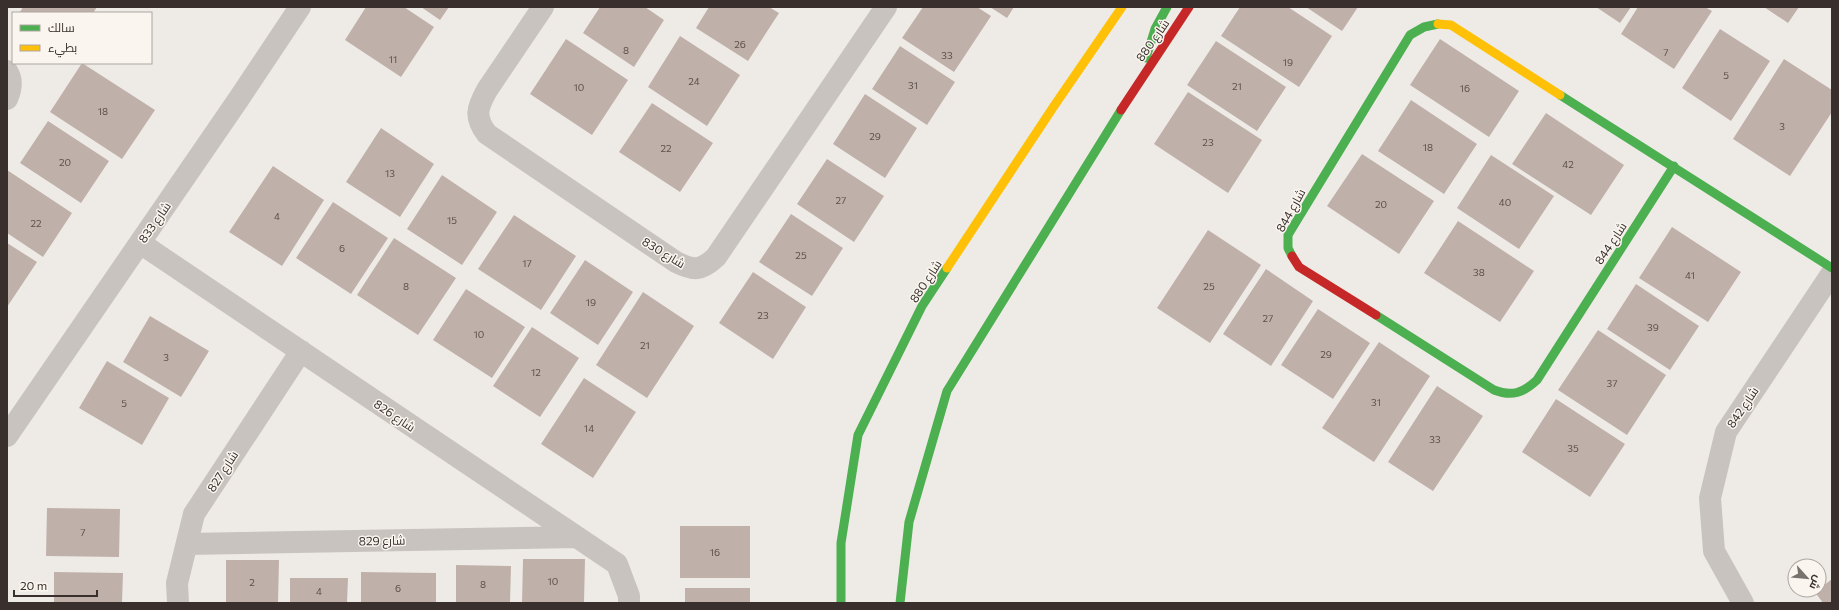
<svg xmlns="http://www.w3.org/2000/svg" width="1839" height="610" viewBox="0 0 1839 610" font-family="Commissioner,Cairo,sans-serif">
  <style>
    .building { fill: #c0b0aa }
    .lines { fill: none; stroke-linecap: round; stroke-linejoin: round }
    .street { stroke: #c8c3bf; stroke-width: 22 }
    .fast { stroke: #4caf50; stroke-width: 9 }
    .slow { stroke: #ffc107; stroke-width: 9 }
    .jam { stroke: #c62828; stroke-width: 9 }
    .labels { text-anchor: middle; dominant-baseline: central; stroke-width: 3; stroke-linejoin: round; paint-order: stroke }
    .number-label { font-size: 10px; fill: #5b504c }
    .street-label { font-size: 12px; fill: #39302d; stroke: #faf5ef }
  </style>
  <rect width="100%" height="100%" fill="#eeebe6"/>
  <!-- building -->
  <path class="building" d="M 23,7 L 97,7 L 93,13 L 23,13 L 20,12 Z
    M 366,7 L 404,7 L 434,27 L 401,77 L 345,40 Z
    M 421,7 L 449,7 L 440,20 Z
    M 600,7 L 645,7 L 664,20 L 634,67 L 583,33 Z
    M 709,7 L 769,7 L 779,13 L 748,61 L 696,28 Z
    M 923,7 L 977,7 L 991,16 L 954,72 L 902,38 Z
    M 990,7 L 1014,7 L 1007,18 Z
    M 1240,7 L 1288,7 L 1332,36 L 1299,87 L 1221,36 Z
    M 1306,7 L 1358,7 L 1342,31 Z
    M 1596,7 L 1631,7 L 1620,23 Z
    M 1638,7 L 1705,7 L 1712,11 L 1674,69 L 1621,34 Z
    M 1764,7 L 1799,7 L 1788,23 Z
    M 1720,29 L 1770,61 L 1731,121 L 1682,88 Z
    M 680,36 L 740,75 L 707,126 L 648,87 Z
    M 566,39 L 628,80 L 592,135 L 530,94 Z
    M 1440,39 L 1519,91 L 1489,137 L 1410,85 Z
    M 1216,41 L 1286,87 L 1257,131 L 1187,85 Z
    M 900,46 L 955,82 L 927,125 L 872,89 Z
    M 1784,59 L 1832,90 L 1832,112 L 1790,176 L 1733,139 Z
    M 82,63 L 155,110 L 122,159 L 50,112 Z
    M 1188,92 L 1262,140 L 1228,193 L 1154,144 Z
    M 865,94 L 917,128 L 885,178 L 833,144 Z
    M 1411,100 L 1477,144 L 1444,194 L 1378,151 Z
    M 652,103 L 713,143 L 680,192 L 619,152 Z
    M 1546,113 L 1624,165 L 1591,215 L 1512,164 Z
    M 48,121 L 109,161 L 81,203 L 20,163 Z
    M 381,128 L 434,164 L 400,217 L 346,182 Z
    M 1362,154 L 1434,201 L 1399,254 L 1327,206 Z
    M 1491,155 L 1554,196 L 1519,249 L 1457,208 Z
    M 827,159 L 884,196 L 854,242 L 797,204 Z
    M 273,166 L 324,200 L 282,266 L 229,232 Z
    M 7,170 L 72,213 L 43,257 L 7,233 Z
    M 442,175 L 497,212 L 462,265 L 407,229 Z
    M 333,202 L 388,238 L 351,294 L 296,258 Z
    M 791,214 L 843,248 L 812,296 L 759,262 Z
    M 514,215 L 576,256 L 541,310 L 478,269 Z
    M 1458,221 L 1534,271 L 1500,322 L 1424,273 Z
    M 1672,227 L 1741,272 L 1708,322 L 1639,278 Z
    M 1208,230 L 1261,265 L 1210,343 L 1157,308 Z
    M 394,238 L 456,278 L 418,335 L 357,295 Z
    M 7,243 L 37,262 L 7,307 Z
    M 585,260 L 633,292 L 598,345 L 550,313 Z
    M 1266,269 L 1313,301 L 1271,366 L 1223,334 Z
    M 753,272 L 806,307 L 773,359 L 719,323 Z
    M 1636,284 L 1699,326 L 1670,370 L 1607,329 Z
    M 466,289 L 525,327 L 492,378 L 433,340 Z
    M 643,292 L 694,326 L 647,398 L 596,365 Z
    M 1318,309 L 1370,343 L 1333,399 L 1281,365 Z
    M 150,316 L 209,351 L 181,397 L 123,362 Z
    M 532,327 L 579,358 L 540,417 L 493,386 Z
    M 1598,330 L 1666,375 L 1627,435 L 1558,390 Z
    M 1379,342 L 1430,376 L 1374,462 L 1322,428 Z
    M 107,361 L 169,398 L 142,445 L 79,408 Z
    M 584,378 L 636,412 L 593,478 L 541,444 Z
    M 1437,386 L 1483,416 L 1433,491 L 1388,462 Z
    M 1556,399 L 1625,444 L 1590,497 L 1522,452 Z
    M 47,508 L 120,509 L 119,557 L 46,556 Z
    M 680,526 L 750,526 L 750,578 L 680,578 Z
    M 523,559 L 585,559 L 584,603 L 522,603 Z
    M 226,560 L 279,560 L 278,603 L 226,603 Z
    M 456,565 L 511,566 L 510,603 L 456,603 Z
    M 54,572 L 123,573 L 122,603 L 54,603 Z
    M 361,572 L 436,573 L 436,603 L 361,603 Z
    M 290,578 L 348,578 L 347,603 L 290,603 Z
    M 1832,579 L 1832,603 L 1823,603 L 1815,592 Z
    M 685,588 L 750,588 L 750,603 L 685,603 Z"/>
  <g class="lines">
    <!-- street -->
    <path class="street" d="M 543,7 L 487,90 C 477,108 474,117 487,134 L 676,262 C 694,271 701,271 716,257 L 886,7
      M 7,71 C 13,80 11,90 7,99
      M 140,243 L 617,564 L 629,596 L 629,603
      M 7,436 L 238,100 L 300,7
      M 187,544 L 577,537
      M 178,603 L 177,583 L 194,514 L 301,351
      M 1743,603 L 1714,551 L 1710,498 L 1726,432 L 1832,273"/>
    <!-- fast -->
    <path class="fast" d="M 1146,58 L 1155,29 L 1167,7
      M 1560,95 L 1832,268
      M 1292,256 L 1288,248 L 1288,235 L 1410,35 L 1424,27 L 1438,24
      M 1376,315 L 1494,390 C 1512,397 1523,393 1537,380 L 1674,166
      M 841,603 L 841,543 L 858,435 L 922,306 L 947,268
      M 900,603 L 909,522 L 947,391 L 1121,110"/>
    <!-- slow -->
    <path class="slow" d="M 1438,24 L 1451,25 L 1560,95
      M 947,268 L 1054,106 L 1122,7"/>
    <!-- jam -->
    <path class="jam" d="M 1121,110 L 1189,7
      M 1292,256 L 1299,267 L 1376,315"/>
  </g>
  <g class="labels">
    <!-- number labels -->
    <g class="number-label">
      <text x="740" y="44">26</text>
      <text x="626" y="50">8</text>
      <text x="1666" y="52">7</text>
      <text x="947" y="55">33</text>
      <text x="393" y="59">11</text>
      <text x="1288" y="62">19</text>
      <text x="1726" y="75">5</text>
      <text x="694" y="81">24</text>
      <text x="913" y="85">31</text>
      <text x="1237" y="86">21</text>
      <text x="579" y="87">10</text>
      <text x="1465" y="88">16</text>
      <text x="103" y="111">18</text>
      <text x="1782" y="126">3</text>
      <text x="875" y="136">29</text>
      <text x="1208" y="142">23</text>
      <text x="1428" y="147">18</text>
      <text x="666" y="148">22</text>
      <text x="65" y="162">20</text>
      <text x="1568" y="164">42</text>
      <text x="390" y="173">13</text>
      <text x="841" y="200">27</text>
      <text x="1505" y="202">40</text>
      <text x="1381" y="204">20</text>
      <text x="277" y="216">4</text>
      <text x="452" y="220">15</text>
      <text x="36" y="223">22</text>
      <text x="342" y="248">6</text>
      <text x="801" y="255">25</text>
      <text x="527" y="263">17</text>
      <text x="1479" y="272">38</text>
      <text x="1690" y="275">41</text>
      <text x="406" y="286">8</text>
      <text x="1209" y="286">25</text>
      <text x="591" y="302">19</text>
      <text x="763" y="315">23</text>
      <text x="1268" y="318">27</text>
      <text x="1653" y="327">39</text>
      <text x="479" y="334">10</text>
      <text x="645" y="345">21</text>
      <text x="1326" y="354">29</text>
      <text x="166" y="357">3</text>
      <text x="536" y="372">12</text>
      <text x="1612" y="383">37</text>
      <text x="1376" y="402">31</text>
      <text x="124" y="403">5</text>
      <text x="589" y="428">14</text>
      <text x="1435" y="439">33</text>
      <text x="1573" y="448">35</text>
      <text x="83" y="532">7</text>
      <text x="715" y="552">16</text>
      <text x="553" y="581">10</text>
      <text x="252" y="582">2</text>
      <text x="483" y="584">8</text>
      <text x="398" y="588">6</text>
      <text x="319" y="591">4</text>
    </g>
    <!-- street labels -->
    <g class="street-label">
      <text transform="translate(1152 40) rotate(-55)">شارع 880</text>
      <text transform="translate(1290 210) rotate(-61)">شارع 844</text>
      <text transform="translate(154 222) rotate(-55)">شارع 833</text>
      <text transform="translate(1610 243) rotate(-57)">شارع 844</text>
      <text transform="translate(664 252) rotate(31)">شارع 830</text>
      <text transform="translate(925 281) rotate(-57)">شارع 880</text>
      <text transform="translate(1742 407) rotate(-56)">شارع 842</text>
      <text transform="translate(395 415) rotate(34)">شارع 826</text>
      <text transform="translate(222 471) rotate(-57)">شارع 827</text>
      <text transform="translate(382 540) rotate(-1)">شارع 829</text>
    </g>
  </g>
  <!-- border -->
  <rect width="1839" height="610" fill="none" stroke="#39302d" stroke-width="16"/>
  <!-- legend -->
  <rect x="12" y="12" width="140" height="52" fill="#faf5ef" stroke="#ada6a1"/>
  <rect x="20" y="25" width="20" height="6" fill="#4caf50" stroke="#ada6a1"/>
  <text x="48" y="32" font-size="12" fill="#39302d">سالك</text>
  <rect x="20" y="45" width="20" height="6" fill="#ffc107" stroke="#ada6a1"/>
  <text x="48" y="52" font-size="12" fill="#39302d">بطيء</text>
  <!-- north arrow -->
  <g transform="translate(1807 578) rotate(117)"><circle r="19" fill="#faf5ef" stroke="#ada6a1"/>
  <path d="M0-3L7 15L0 10L-7 15Z" fill="#78716e"/>
  <text y="-6" font-size="11" font-weight="bold" text-anchor="middle" fill="#39302d">ش</text>
  </g>
  <!-- scale -->
  <path d="M14 590v6h83v-6" fill="none" stroke="#39302d" stroke-width="2"/>
  <text x="20" y="590" font-size="12" fill="#39302d" stroke="#faf5ef" stroke-width="3" paint-order="stroke">20 m</text>
</svg>
